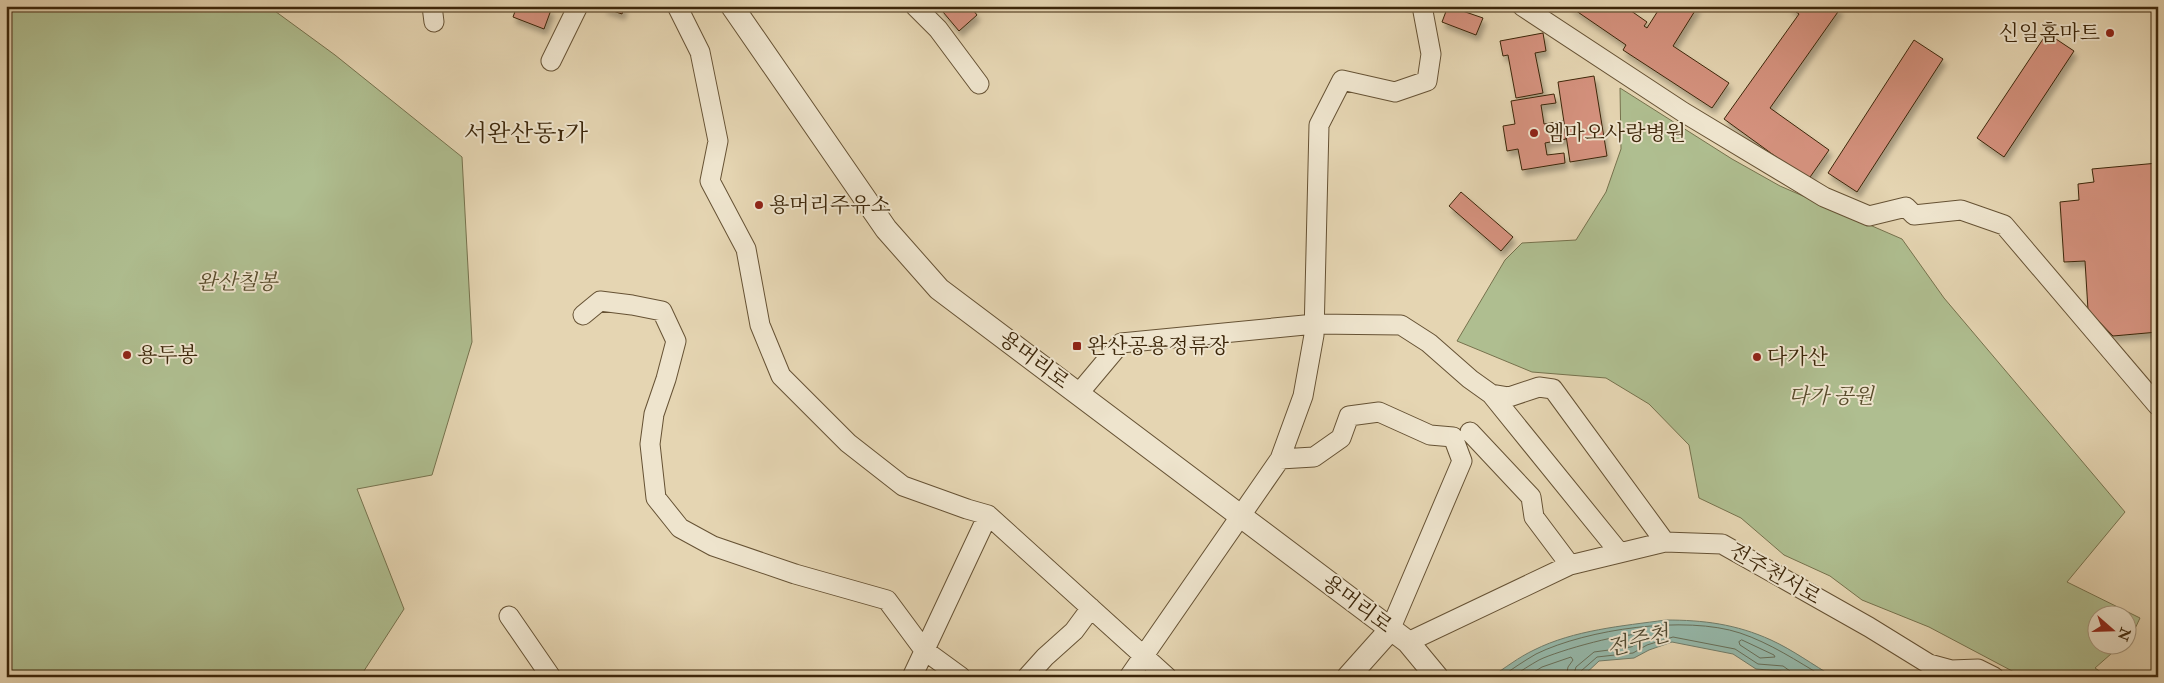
<svg xmlns="http://www.w3.org/2000/svg" width="2164" height="683" viewBox="0 0 2164 683" font-family="'IM FELL Double Pica','Noto Serif KR',serif">
  <style>
    .green { fill: #afbe90; stroke: #76724d }
    .water { fill: #96b9ab; stroke: #727e6b }
    .lines { fill: none; stroke-linecap: round; stroke-linejoin: round }
    .shore { stroke: #69705a; stroke-width: 1 }
    .building { fill: #d4917d; stroke: #3c260a; filter: url(#shadow) }
    .minor-casing { stroke: #665234; stroke-width: 21 }
    .tertiary-casing { stroke: #665234; stroke-width: 24 }
    .minor { stroke: #eee4cd; stroke-width: 19 }
    .tertiary { stroke: #eee4cd; stroke-width: 22 }
    .poi-dot { fill: #8f2418; stroke: #eee4cd; stroke-width: 2 }
    .labels { text-anchor: middle; dominant-baseline: central; stroke-width: 4; stroke-linejoin: round; paint-order: stroke }
    .poi-label { font-size: 21px; fill: #3c260a; stroke: #eee4cd; text-anchor: start }
    .park-label { font-size: 21px; font-style: italic; fill: #594c2c; stroke: #eee4cd }
    .street-label { font-size: 21px; fill: #3c260a; stroke: #eee4cd }
    .water-label { font-size: 22px; font-style: italic; fill: #524b32; stroke: #eee4cd }
    .quarter-label { font-size: 24px; fill: #3c260a; stroke: #eee4cd }
  </style>
  <defs>
    <filter id="shadow"><feDropShadow dx="3" dy="5.5" stdDeviation="2.5" flood-color="#0004"/></filter>
  </defs>
  <rect width="100%" height="100%" fill="#e5d5b2"/>
  <filter id="stains"><feTurbulence type="fractalNoise" baseFrequency=".004" numOctaves="4"/><feColorMatrix values="0 0 0 0 .2 0 0 0 0 .09 0 0 0 0 .02 0 0 0 .5 -.17"/></filter>
  <radialGradient id="worn" r=".72"><stop offset=".6" stop-color="#630" stop-opacity="0"/><stop offset="1" stop-color="#630" stop-opacity=".3"/></radialGradient>
  <!-- green -->
  <path class="green" d="M 6,6 L 268,6 L 335,55 L 462,157 L 472,342 L 432,475 L 357,489 L 404,609 L 360,677 L 6,677 Z
    M 1620,88 L 1732,159 L 1780,186 L 1902,239 L 1944,298 L 2125,512 L 2067,582 L 2140,618 L 2132,635 L 2127,640 L 2126,616 L 2096,616 L 2096,646 L 2120,646 L 2095,668 L 2108,677 L 2027,677 L 2014,672 L 1929,627 L 1862,600 L 1830,576 L 1784,555 L 1741,518 L 1699,498 L 1689,445 L 1649,404 L 1606,378 L 1532,372 L 1457,341 L 1505,260 L 1522,243 L 1576,240 L 1606,192 L 1621,149 Z"/>
  <!-- water -->
  <path class="water" d="M 1666,620 C 1703,620 1736,624 1771,640 C 1793,650 1813,665 1834,677 L 1790,677 L 1781,671 L 1756,669 L 1733,654 L 1672,642 L 1649,650 L 1634,658 L 1599,661 L 1582,677 L 1491,677 C 1505,668 1519,657 1534,650 C 1574,630 1622,626 1666,620 Z"/>
  <g class="lines">
    <!-- shore -->
    <path class="shore" d="M 1742,640 L 1774,655 L 1775,657 L 1760,658 L 1740,645 L 1739,642 Z
      M 1501,677 C 1512,669 1524,661 1536,654 C 1587,629 1686,615 1740,633 C 1770,643 1797,661 1824,677
      M 1512,677 C 1521,671 1530,665 1539,660 C 1557,651 1630,630 1647,635 L 1647,638 L 1631,647 L 1594,652 L 1576,667 L 1573,677
      M 1526,677 L 1542,667 L 1571,657 L 1573,660 L 1568,667 L 1566,677
      M 1580,677 L 1581,671 L 1597,657 L 1633,653 L 1647,645 L 1673,637 L 1735,649 L 1758,664 L 1783,666 L 1790,671 L 1792,677"/>
  </g>
  <!-- building -->
  <path class="building" d="M 517,6 L 540,6 L 551,10 L 544,29 L 513,17 Z
    M 604,6 L 624,6 L 622,14 L 604,8 Z
    M 938,6 L 970,6 L 977,15 L 959,31 Z
    M 1448,6 L 1483,18 L 1476,35 L 1442,22 Z
    M 1569,6 L 1624,6 L 1647,22 L 1644,26 L 1647,28 L 1661,6 L 1698,6 L 1673,46 L 1729,83 L 1712,108 L 1623,50 L 1626,45 Z
    M 1788,6 L 1836,6 L 1840,9 L 1770,108 L 1829,150 L 1808,180 L 1724,119 L 1799,14 Z
    M 1543,33 L 1546,51 L 1535,53 L 1543,93 L 1516,98 L 1508,55 L 1503,56 L 1500,41 Z
    M 2047,33 L 2074,51 L 2004,157 L 1977,138 Z
    M 1914,40 L 1943,59 L 1857,192 L 1828,173 Z
    M 1594,76 L 1607,156 L 1570,162 L 1558,82 Z
    M 1554,94 L 1556,103 L 1541,105 L 1544,124 L 1563,121 L 1566,139 L 1545,143 L 1547,155 L 1564,153 L 1565,163 L 1522,170 L 1518,149 L 1507,151 L 1503,126 L 1515,124 L 1511,101 Z
    M 2158,163 L 2158,332 L 2113,336 L 2088,310 L 2085,261 L 2064,262 L 2060,202 L 2079,200 L 2078,184 L 2094,182 L 2092,169 Z
    M 1461,192 L 1513,237 L 1501,251 L 1449,206 Z"/>
  <g class="lines">
    <defs>
      <path id="minor" d="M 432,6 L 434,22
        M 677,6 L 700,52 L 718,141 L 710,181 L 746,249 L 760,325 L 781,376 L 848,443 L 903,486 L 967,509 L 988,515
        M 915,6 L 938,29 L 979,84
        M 1522,6 L 1683,112 L 1824,197 L 1869,216 L 1906,207 L 1914,215 L 1961,210 L 2004,225 L 2158,406
        M 551,61 L 578,6
        M 583,315 L 600,301 L 632,305 L 662,311 L 676,341 L 666,379 L 654,414 L 650,444 L 656,498 L 680,528 L 713,546 L 795,574 L 887,600 L 924,650 L 961,677
        M 1079,393 L 1121,343 L 1315,324 L 1401,325 L 1429,343 L 1470,379 L 1491,394 L 1509,397 L 1539,387 L 1553,389 L 1665,542
        M 1491,394 L 1619,552
        M 1470,432 L 1531,497 L 1534,517 L 1570,565
        M 1280,459 L 1314,457 L 1341,438 L 1349,416 L 1379,412 L 1430,435 L 1453,437 L 1462,461 L 1390,630
        M 509,616 L 551,677
        M 1408,642 L 1570,565 L 1665,542 L 1722,544 L 1869,627 L 1929,664 L 1951,670 L 1978,669 L 1994,677
        M 912,677 L 988,515 L 1167,677
        M 1027,677 L 1045,657 L 1074,631 L 1091,608
        M 1129,677 L 1280,459 L 1303,396 L 1314,335 L 1319,125 L 1342,80 L 1395,92 L 1427,81 L 1431,54 L 1422,6"/>
      <path id="tertiary" d="M 732,6 L 886,229 L 939,289 L 1408,642 L 1437,677
        M 1348,677 L 1390,630"/>
    </defs>
    <!-- minor casing -->
    <use href="#minor" class="minor-casing"/>
    <!-- tertiary casing -->
    <use href="#tertiary" class="tertiary-casing"/>
    <!-- minor -->
    <use href="#minor" class="minor"/>
    <!-- tertiary -->
    <use href="#tertiary" class="tertiary"/>
  </g>
  <!-- markers -->
  <g class="poi-dot">
    <circle cx="2110" cy="33" r="5"/>
    <circle cx="1534" cy="133" r="5"/>
    <circle cx="759" cy="205" r="5"/>
    <rect x="1072" y="341" width="10" height="10" rx="2.5"/>
    <circle cx="127" cy="355" r="5"/>
    <circle cx="1757" cy="357" r="5"/>
  </g>
  <g class="labels">
    <!-- poi labels -->
    <g class="poi-label">
      <text x="2100" y="33" text-anchor="end">신일홈마트</text>
      <text x="1544" y="133">엠마오사랑병원</text>
      <text x="769" y="205">용머리주유소</text>
      <text x="1087" y="346">완산공용정류장</text>
      <text x="137" y="355">용두봉</text>
      <text x="1767" y="357">다가산</text>
    </g>
    <!-- park labels -->
    <g class="park-label">
      <text x="237" y="282">완산칠봉</text>
      <text x="1831" y="396">다가 공원</text>
    </g>
    <!-- street labels -->
    <g class="street-label">
      <text transform="translate(1034 360) rotate(37)">용머리로</text>
      <text transform="translate(1775 574) rotate(30)">전주천서로</text>
      <text transform="translate(1357 604) rotate(37)">용머리로</text>
    </g>
    <!-- water labels -->
    <g class="water-label">
      <text transform="translate(1638 641) rotate(-15)">전주천</text>
    </g>
    <!-- quarter labels -->
    <g class="quarter-label">
      <text x="526" y="133">서완산동1가</text>
    </g>
  </g>
  <!-- margin -->
  <rect width="2164" height="683" fill="none" stroke="#e5d5b2" stroke-width="25"/>
  <rect x="8" y="8" width="2149" height="668" fill="none" stroke="#3c260a" stroke-width="2.5"/>
  <rect x="12" y="12" width="2139" height="658" fill="none" stroke="#3c260a"/>
  <!-- north arrow -->
  <g transform="translate(2112 630) rotate(110)"><circle r="24" fill="#eee4cd" stroke="#a7987f"/>
  <path d="M0-4L9 19L0 12L-9 19Z" fill="#8f2418"/>
  <text y="-8" font-size="14" font-weight="bold" text-anchor="middle" fill="#3c260a">N</text>
  </g>
  <rect width="100%" height="100%" filter="url(#stains)"/>
  <rect width="100%" height="100%" fill="url(#worn)"/>
</svg>
